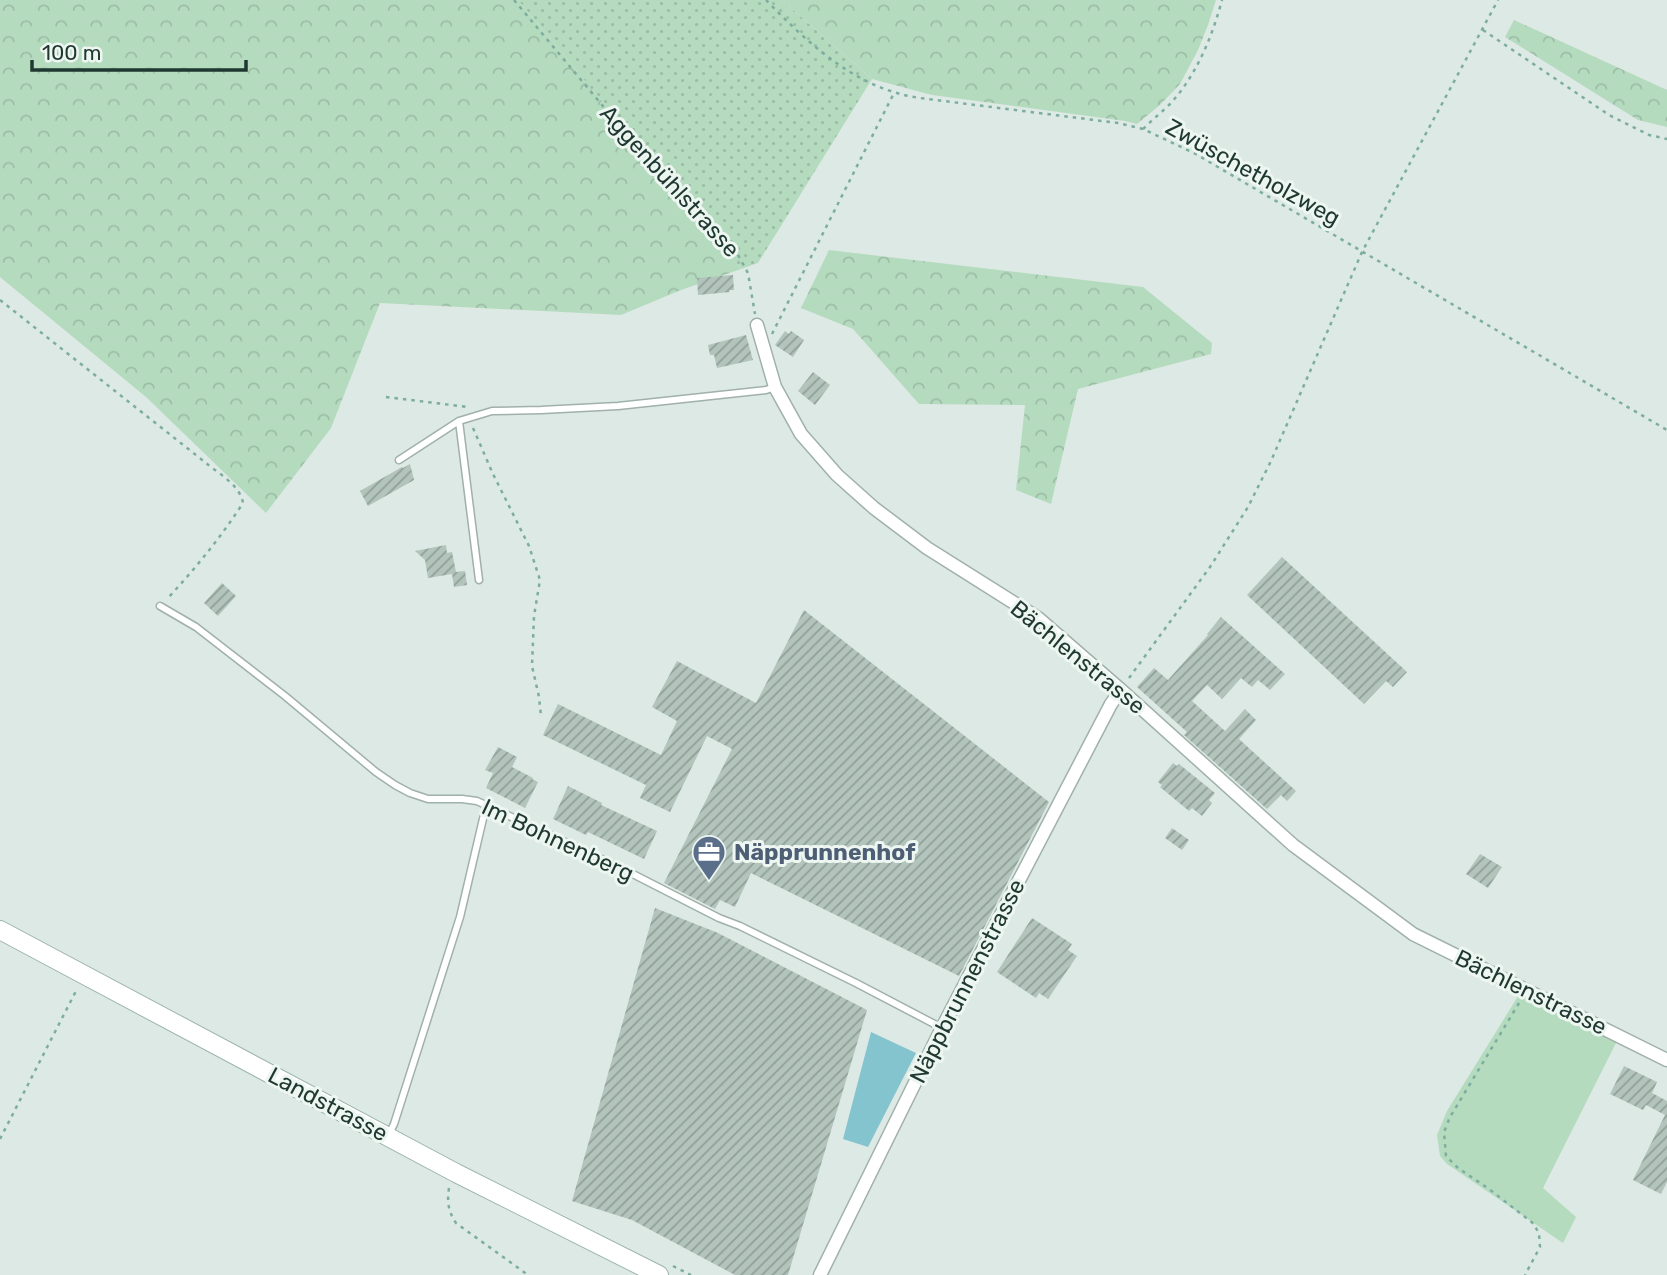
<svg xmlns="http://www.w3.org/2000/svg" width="1667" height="1275" viewBox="0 0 1667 1275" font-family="Rubik,sans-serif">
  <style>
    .grass { fill: url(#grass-dots) }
    .forest { fill: url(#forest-crowns) }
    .green { fill: #b5dbbf }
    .water { fill: #84c4cf }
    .building { fill: url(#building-hatch) }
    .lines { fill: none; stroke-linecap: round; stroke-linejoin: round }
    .service-casing { stroke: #a0b0ab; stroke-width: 9 }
    .minor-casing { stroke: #a0b0ab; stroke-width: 15 }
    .secondary-casing { stroke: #9cb5ac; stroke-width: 20 }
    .path { stroke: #7dad9e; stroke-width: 2.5; stroke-dasharray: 3.5 5; stroke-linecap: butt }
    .service { stroke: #fff; stroke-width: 6 }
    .minor { stroke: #fff; stroke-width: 12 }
    .secondary { stroke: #fff; stroke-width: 18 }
    .labels { text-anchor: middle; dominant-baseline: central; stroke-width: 6; stroke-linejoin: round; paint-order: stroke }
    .street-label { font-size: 23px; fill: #1f3831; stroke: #edf6f1 }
    .service-label { font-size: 23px; font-weight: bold; fill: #4e5e75; stroke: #edf6f1; text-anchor: start }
  </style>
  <defs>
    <pattern id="grass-dots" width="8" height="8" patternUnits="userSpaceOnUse" patternTransform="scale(1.75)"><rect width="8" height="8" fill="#b5dbbf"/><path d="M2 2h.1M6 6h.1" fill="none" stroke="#9bbda5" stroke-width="1.8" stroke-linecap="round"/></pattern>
    <pattern id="forest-crowns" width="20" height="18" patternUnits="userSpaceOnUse" patternTransform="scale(1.75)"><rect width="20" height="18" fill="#b5dbbf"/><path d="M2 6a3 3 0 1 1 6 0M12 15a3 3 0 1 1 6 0" fill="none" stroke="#9bbda5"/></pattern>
    <pattern id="building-hatch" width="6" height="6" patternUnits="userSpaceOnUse" patternTransform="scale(1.75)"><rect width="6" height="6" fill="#b2c4bc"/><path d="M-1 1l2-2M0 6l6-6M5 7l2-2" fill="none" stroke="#90a099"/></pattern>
  </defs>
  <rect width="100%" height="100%" fill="#dde9e4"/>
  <!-- grass -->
  <path class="grass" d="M 518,0 L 782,0 L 872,79 L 758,263 L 741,269 Z"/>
  <!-- forest -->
  <path class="forest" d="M 0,0 L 518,0 L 741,269 L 681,290 L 621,315 L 380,303 L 331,428 L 266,513 L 146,397 L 0,277 Z
    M 782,0 L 1216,0 L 1208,25 L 1198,50 L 1180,84 L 1160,105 L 1137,124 L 1125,121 L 932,95 L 872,79 Z
    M 1514,20 L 1667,90 L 1667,127 L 1638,120 L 1505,37 Z
    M 829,250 L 1143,287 L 1212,343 L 1211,354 L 1078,389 L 1051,504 L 1016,490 L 1025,405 L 919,404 L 853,329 L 801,308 Z"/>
  <!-- green -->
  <path class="green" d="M 1520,993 L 1618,1039 L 1543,1188 L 1576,1217 L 1563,1243 L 1447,1164 L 1440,1156 L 1437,1135 L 1447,1111 Z"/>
  <!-- water -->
  <path class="water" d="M 871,1032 L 916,1053 L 868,1147 L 843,1139 Z"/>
  <!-- building -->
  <path class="building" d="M 733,275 L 734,290 L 729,290 L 730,292 L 698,295 L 697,278 Z
    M 785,331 L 789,334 L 791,331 L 804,340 L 793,357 L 775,345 Z
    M 746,335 L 753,360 L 717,368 L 714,355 L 710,355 L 708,345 Z
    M 813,372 L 830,385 L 815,405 L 798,391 Z
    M 410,464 L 414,480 L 368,506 L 360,491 L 402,467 L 403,468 Z
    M 446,545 L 447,553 L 452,552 L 456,572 L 465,571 L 467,585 L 454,587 L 452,574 L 428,578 L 425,560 L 415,551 Z
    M 1282,557 L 1407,672 L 1393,687 L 1386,681 L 1364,704 L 1247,595 Z
    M 222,583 L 236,596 L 218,616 L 204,603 Z
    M 804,610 L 1049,802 L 959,976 L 751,873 L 735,907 L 720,900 L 715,909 L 664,883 L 732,749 L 707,736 L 670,812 L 640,798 L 646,785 L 543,735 L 558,704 L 661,755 L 677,721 L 652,707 L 677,661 L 756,703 Z
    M 1221,617 L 1285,674 L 1270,690 L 1258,680 L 1252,687 L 1241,678 L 1222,699 L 1207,685 L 1192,701 L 1225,731 L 1245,709 L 1256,720 L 1239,739 L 1296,791 L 1287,801 L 1281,795 L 1267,809 L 1184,735 L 1187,732 L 1137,687 L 1154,668 L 1168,680 L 1208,635 L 1207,634 Z
    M 498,747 L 517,757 L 512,767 L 533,778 L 532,779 L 538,782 L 525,808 L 486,788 L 493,773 L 485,770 Z
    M 1173,763 L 1177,766 L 1179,764 L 1215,793 L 1209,800 L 1212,803 L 1202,816 L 1192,808 L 1189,811 L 1160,787 L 1162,785 L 1158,782 Z
    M 568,786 L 602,803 L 601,805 L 657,831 L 644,859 L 588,832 L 586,835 L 553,819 Z
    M 1172,828 L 1189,840 L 1182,850 L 1165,838 Z
    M 1480,854 L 1502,867 L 1488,888 L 1466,874 Z
    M 655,908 L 718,933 L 867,1010 L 788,1275 L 735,1275 L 632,1220 L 572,1201 Z
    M 1032,918 L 1072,944 L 1068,950 L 1077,956 L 1048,999 L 1039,993 L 1036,998 L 997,972 Z
    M 1624,1066 L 1657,1082 L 1652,1093 L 1667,1101 L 1667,1182 L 1661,1194 L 1633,1180 L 1665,1115 L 1646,1105 L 1643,1110 L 1610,1094 Z"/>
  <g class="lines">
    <defs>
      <path id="service" d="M 459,421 L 479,580
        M 399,460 L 459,421 L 492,411 L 541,410 L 618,406 L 766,390 L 775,387
        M 160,606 L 196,627 L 285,696 L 376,772 L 395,785 L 410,793 L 428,799 L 462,799 L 477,801 L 621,868 L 719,918 L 740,926 L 856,983 L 942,1028
        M 388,1136 L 394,1124 L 460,917 L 486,806"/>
      <path id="minor" d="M 757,325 L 775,387 L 801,434 L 837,475 L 874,508 L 927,548 L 1038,618 L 1121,690 L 1293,845 L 1413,934 L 1667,1060
        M 820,1275 L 942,1028 L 1111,704 L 1121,690"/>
      <path id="secondary" d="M 0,930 L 456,1173 L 659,1275"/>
    </defs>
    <!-- service casing -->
    <use href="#service" class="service-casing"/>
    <!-- minor casing -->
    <use href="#minor" class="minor-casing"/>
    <!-- secondary casing -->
    <use href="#secondary" class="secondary-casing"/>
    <!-- path -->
    <path class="path" d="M 514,0 L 665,180 L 732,244 L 748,273 L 755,314
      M 766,0 C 809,44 856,89 920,98 L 1118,123 L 1143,129 L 1194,153 L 1667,430
      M 1483,30 L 1609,115 L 1649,135 L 1667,139
      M 1143,129 C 1152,120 1162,112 1171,103 C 1197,74 1212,37 1222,0
      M 0,300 L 206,463 C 219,474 240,485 243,503 C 221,537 195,569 167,599
      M 772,334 L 894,93
      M 386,397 L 468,407
      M 473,428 L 493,474 L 529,546 L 540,580 L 534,616 L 532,666 L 539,697 L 541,716
      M 1129,678 L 1210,567 L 1248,507 L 1271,461 L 1362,252 L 1498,0
      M 1519,1003 L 1450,1117 L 1444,1132 L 1446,1156 L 1458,1168 L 1489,1189 L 1534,1224 L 1539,1234 L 1540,1247 L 1525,1275
      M 0,1139 L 77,989
      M 449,1188 C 447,1202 448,1211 456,1223 L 528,1275
      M 673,1266 L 691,1275"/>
    <!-- service -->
    <use href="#service" class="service"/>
    <!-- minor -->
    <use href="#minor" class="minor"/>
    <!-- secondary -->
    <use href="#secondary" class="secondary"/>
  </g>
  <!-- icons -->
  <defs>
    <symbol id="office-pin" viewBox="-11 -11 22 30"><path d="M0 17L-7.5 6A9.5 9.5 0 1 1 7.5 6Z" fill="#5c6f8a" stroke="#edf6f1"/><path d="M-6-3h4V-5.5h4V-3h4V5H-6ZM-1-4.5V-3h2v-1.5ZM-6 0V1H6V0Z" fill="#fff"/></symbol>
  </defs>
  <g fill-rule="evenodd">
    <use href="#office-pin" x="690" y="833" width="38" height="52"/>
  </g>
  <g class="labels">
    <!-- street labels -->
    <g class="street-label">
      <text transform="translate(1253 172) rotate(29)">Zwüschetholzweg</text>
      <text transform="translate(670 181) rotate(48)">Aggenbühlstrasse</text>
      <text transform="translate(1078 657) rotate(39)">Bächlenstrasse</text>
      <text transform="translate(558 840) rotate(25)">Im Bohnenberg</text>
      <text transform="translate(967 981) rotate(-63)">Näppbrunnenstrasse</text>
      <text transform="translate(1531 992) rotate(26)">Bächlenstrasse</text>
      <text transform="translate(328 1104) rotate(28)">Landstrasse</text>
    </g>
    <!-- service labels -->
    <g class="service-label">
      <text x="734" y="852">Näpprunnenhof</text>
    </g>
  </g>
  <!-- scale -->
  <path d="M32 60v10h214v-10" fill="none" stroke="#1f3831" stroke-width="3.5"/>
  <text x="42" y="60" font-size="21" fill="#1f3831" stroke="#edf6f1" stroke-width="5" paint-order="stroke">100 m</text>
</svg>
